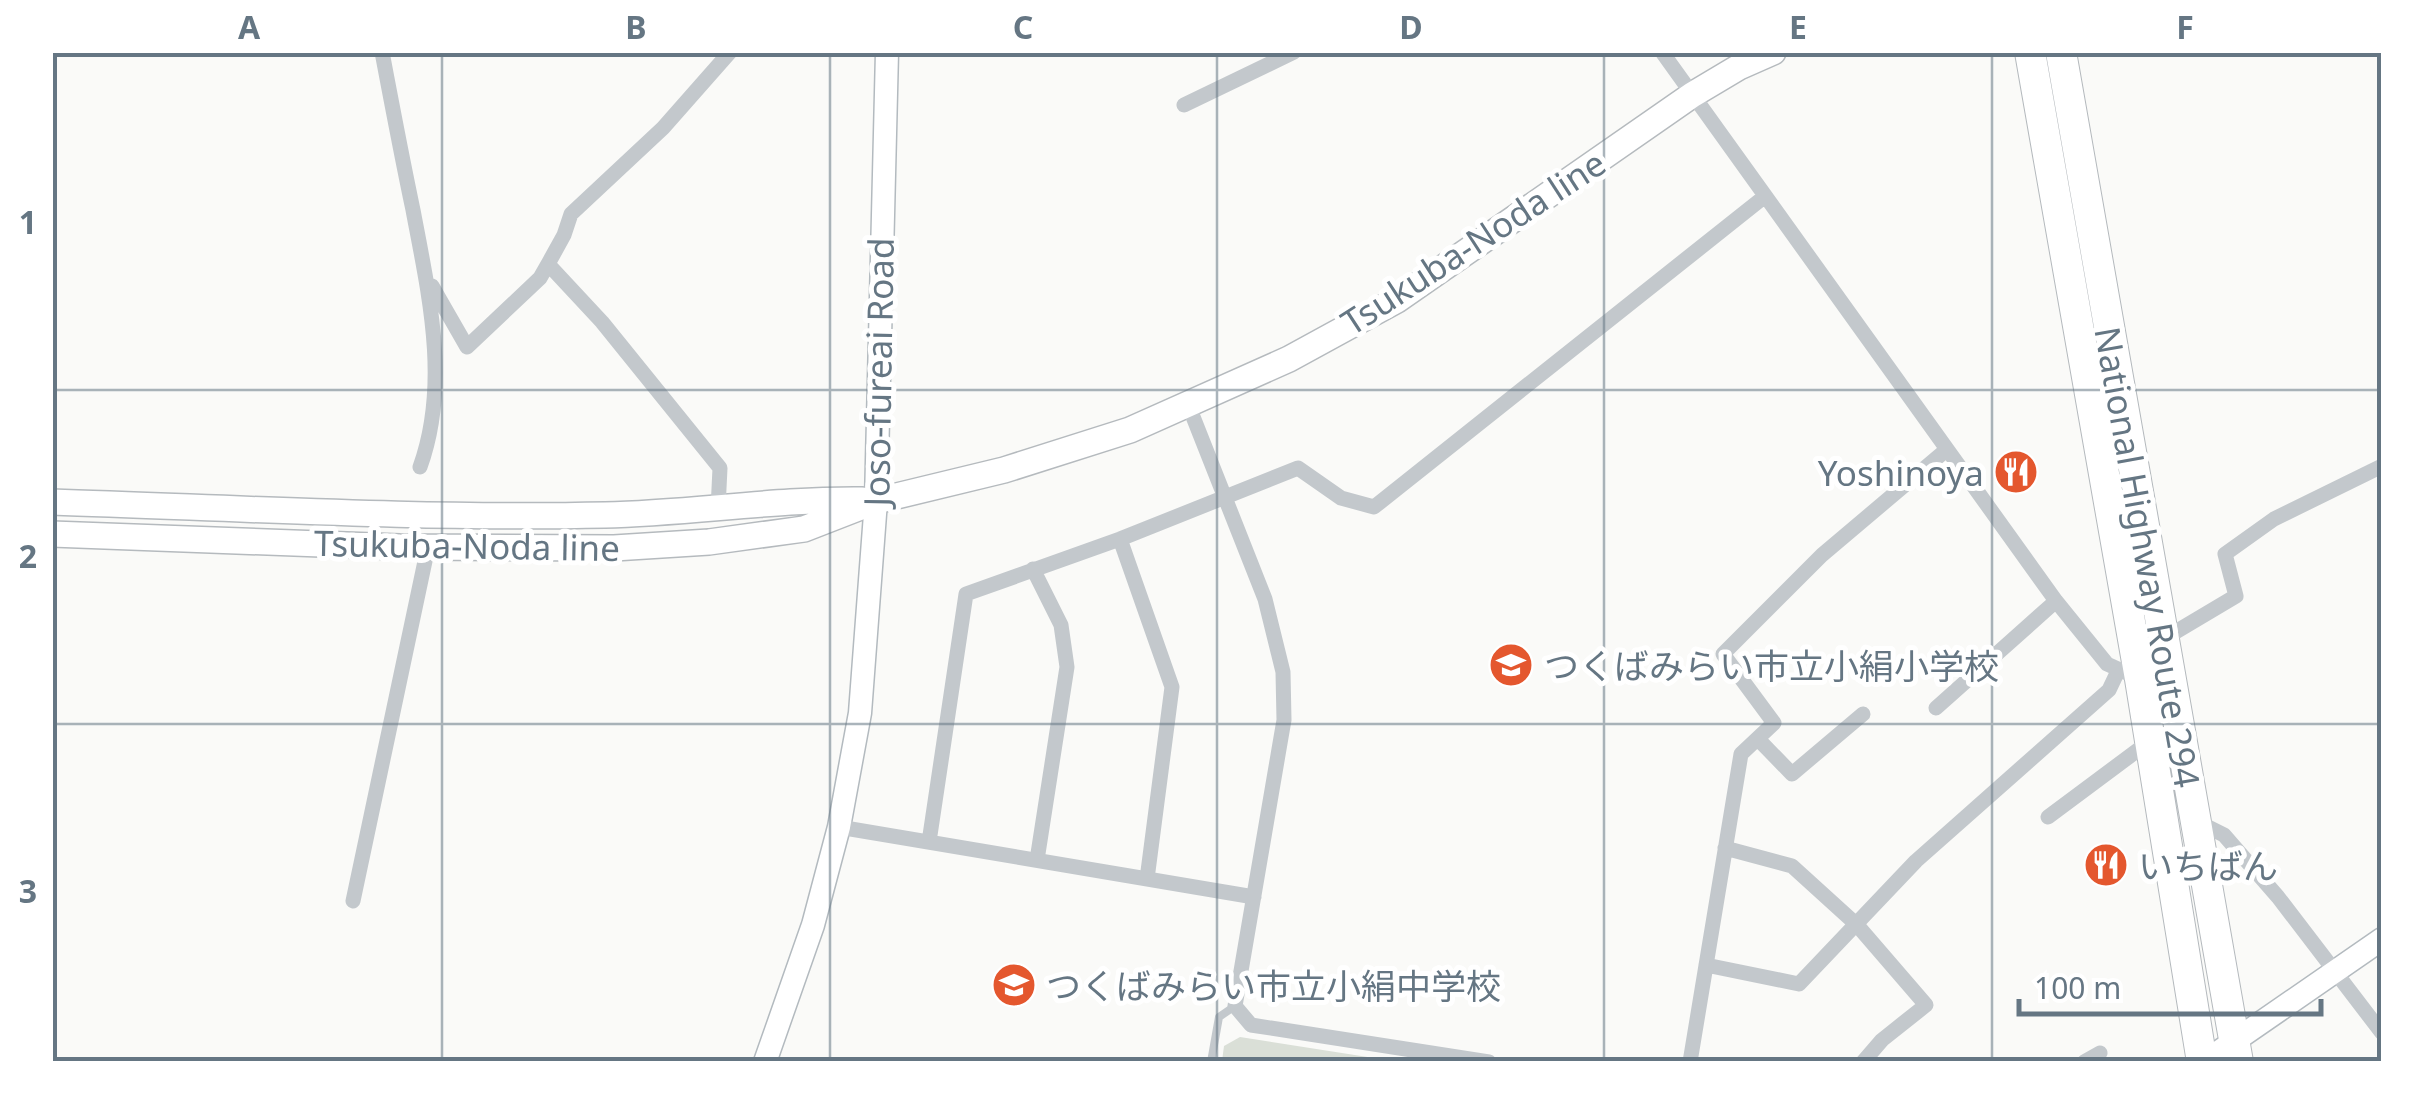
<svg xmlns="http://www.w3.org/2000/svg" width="2434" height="1114" viewBox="0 0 2434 1114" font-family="'Noto Sans','Noto Sans JP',sans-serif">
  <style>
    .green { fill: #dadfd7 }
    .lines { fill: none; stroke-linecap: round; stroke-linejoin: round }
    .secondary-casing { stroke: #b3babf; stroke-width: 25 }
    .primary-casing { stroke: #b5babe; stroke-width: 28 }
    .highway-casing { stroke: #b4b9bd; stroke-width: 32 }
    .lane { stroke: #c3c8cc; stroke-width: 8 }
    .street { stroke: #c3c8cc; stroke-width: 15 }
    .secondary { stroke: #fff; stroke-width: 22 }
    .primary { stroke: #fff; stroke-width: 25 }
    .highway { stroke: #fff; stroke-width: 30 }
    .grid { fill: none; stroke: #657683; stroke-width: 2.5; stroke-opacity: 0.55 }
    .labels { text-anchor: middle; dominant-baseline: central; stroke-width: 10; stroke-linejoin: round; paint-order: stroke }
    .street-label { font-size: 35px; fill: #657683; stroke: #fff }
    .poi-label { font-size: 35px; fill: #657683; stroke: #fff; text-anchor: start }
    .neatline { fill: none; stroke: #657683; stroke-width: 4 }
    .grid-label { font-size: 32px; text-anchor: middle; font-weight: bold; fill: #657683 }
  </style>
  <rect width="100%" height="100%" fill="#fafaf8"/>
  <!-- green -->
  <path class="green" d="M 1240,1037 L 1393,1061 L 1222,1061 L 1224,1046 Z"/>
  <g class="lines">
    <defs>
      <path id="secondary" d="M 765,1062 L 813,925 L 839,827 L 860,713 L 876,501 L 887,52
        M 2204,1062 L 2382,939"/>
      <path id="primary" d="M 52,502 C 236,508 421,519 605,515 C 691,513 776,499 862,500
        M 52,534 L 400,547 L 614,548 L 709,542 L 804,529 L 876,501 L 1004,470 L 1130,430 L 1289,359 L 1397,300 L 1692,95 L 1739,67 L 1773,52"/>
      <path id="highway" d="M 2030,52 L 2140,679 L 2202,1062
        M 2061,52 L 2238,1062"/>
    </defs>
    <!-- secondary casing -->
    <use href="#secondary" class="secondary-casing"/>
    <!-- primary casing -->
    <use href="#primary" class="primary-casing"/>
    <!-- highway casing -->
    <use href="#highway" class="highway-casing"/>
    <!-- lane -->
    <path class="lane" d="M 1211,1062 L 1219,1017 L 1235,1006"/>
    <!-- street -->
    <path class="street" d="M 382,52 C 392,105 402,158 413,210 C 429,295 450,384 420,467
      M 1662,52 L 2056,601 L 2107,664 L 2140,679
      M 1184,105 L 1294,52
      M 432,286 L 467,347 L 540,278 L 548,264
      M 1188,404 L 1265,599 L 1283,672 L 1284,720 L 1235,1006 L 1251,1025 L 1489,1062
      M 718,509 L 720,468 L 602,322 L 548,264 L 564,235 L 571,214 L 663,128 L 730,52
      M 1120,539 L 1172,687 L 1147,879
      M 1033,569 L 1061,625 L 1067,667 L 1037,860
      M 2162,640 L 2236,596 L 2225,554 L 2274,519 L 2382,466
      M 1936,708 L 2056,601
      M 1758,739 L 1792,774 L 1863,714
      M 2048,817 L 2150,741
      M 2194,820 L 2224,835 L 2278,897 L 2382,1033
      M 839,827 L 1254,897
      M 929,842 L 966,594 L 1120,539 L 1298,468 L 1341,498 L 1374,507 L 1764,197
      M 1725,848 L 1792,866 L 1857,925 L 1926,1005 L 1882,1040 L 1863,1062
      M 353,901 L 428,547
      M 1706,965 L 1799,984 L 1916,861 L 2109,690 L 2118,671
      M 1690,1062 L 1741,754 L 1774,723 L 1723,654 L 1822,555 L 1945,451
      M 2084,1062 L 2100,1053"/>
    <!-- secondary -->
    <use href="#secondary" class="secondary"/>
    <!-- primary -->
    <use href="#primary" class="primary"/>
    <!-- highway -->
    <use href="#highway" class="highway"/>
  </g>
  <!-- grid -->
  <path class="grid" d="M 442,52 L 442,1062M 830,52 L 830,1062M 1217,52 L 1217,1062M 1604,52 L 1604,1062M 1992,52 L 1992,1062M 52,390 L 2382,390M 52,724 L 2382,724"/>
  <!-- icons -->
  <defs>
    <symbol id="restaurant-disc" viewBox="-11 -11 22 22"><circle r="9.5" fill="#e4572e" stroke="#fff"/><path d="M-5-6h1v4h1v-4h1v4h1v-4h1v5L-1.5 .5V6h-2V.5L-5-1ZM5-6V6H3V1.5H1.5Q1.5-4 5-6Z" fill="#fff"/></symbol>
    <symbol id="school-disc" viewBox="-11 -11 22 22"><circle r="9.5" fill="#e4572e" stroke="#fff"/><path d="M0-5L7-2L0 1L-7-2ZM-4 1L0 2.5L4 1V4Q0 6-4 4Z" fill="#fff"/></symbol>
  </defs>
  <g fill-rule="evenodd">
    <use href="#restaurant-disc" x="1991" y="447" width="50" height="50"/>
    <use href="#school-disc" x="1486" y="640" width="50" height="50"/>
    <use href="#restaurant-disc" x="2081" y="840" width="50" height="50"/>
    <use href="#school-disc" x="989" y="960" width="50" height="50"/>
  </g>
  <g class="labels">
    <!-- street labels -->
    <g class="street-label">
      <text transform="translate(1473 242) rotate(-33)">Tsukuba-Noda line</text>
      <text transform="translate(878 372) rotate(-89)">Joso-fureai Road</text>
      <text transform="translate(467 545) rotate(1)">Tsukuba-Noda line</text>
      <text transform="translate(2148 557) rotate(80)">National Highway Route 294</text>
    </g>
    <!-- poi labels -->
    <g class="poi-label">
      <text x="1984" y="472" text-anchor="end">Yoshinoya</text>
      <text x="1544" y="665">つくばみらい市立小絹小学校</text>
      <text x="2138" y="865">いちばん</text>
      <text x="1046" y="985">つくばみらい市立小絹中学校</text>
    </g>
  </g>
  <!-- border -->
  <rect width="2434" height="1114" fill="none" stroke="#ffffff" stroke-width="110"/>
  <!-- scale -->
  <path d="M2019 999v15h302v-15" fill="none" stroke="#657683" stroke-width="5"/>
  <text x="2034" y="999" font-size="30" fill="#657683" stroke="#ffffff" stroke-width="8" paint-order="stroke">100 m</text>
  <rect x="55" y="55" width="2324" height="1004" class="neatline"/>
  <g class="grid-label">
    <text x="249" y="39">A</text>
    <text x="636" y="39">B</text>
    <text x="1023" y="39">C</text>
    <text x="1411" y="39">D</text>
    <text x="1798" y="39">E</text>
    <text x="2185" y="39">F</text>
    <text x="28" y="234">1</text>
    <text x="28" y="568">2</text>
    <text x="28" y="903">3</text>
  </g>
</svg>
